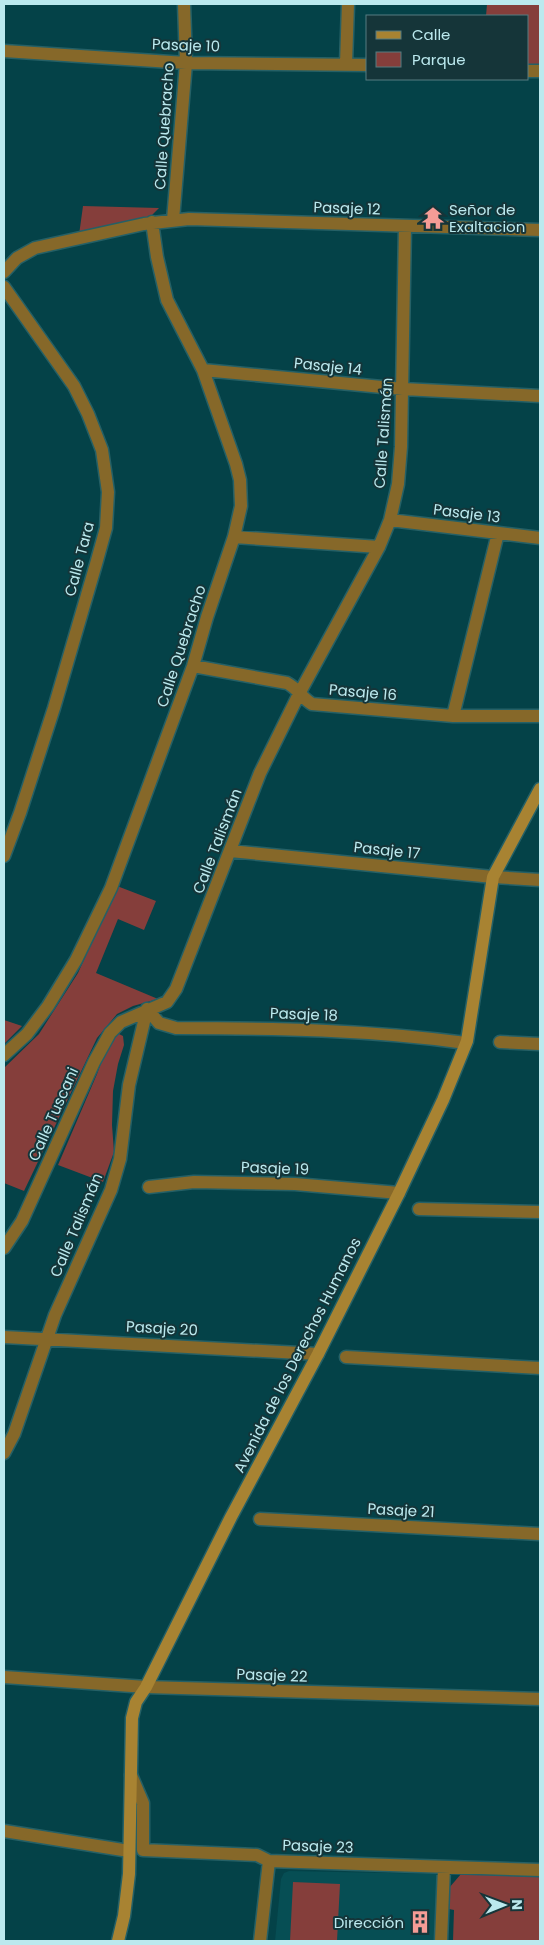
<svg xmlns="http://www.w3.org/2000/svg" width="544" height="1945" viewBox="0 0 544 1945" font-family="Poppins,sans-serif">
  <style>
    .built { fill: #064e54 }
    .green { fill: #853e3b }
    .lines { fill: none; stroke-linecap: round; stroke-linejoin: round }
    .street-casing { stroke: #256066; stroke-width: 15 }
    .secondary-casing { stroke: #256066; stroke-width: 15 }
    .street { stroke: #866829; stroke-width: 12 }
    .secondary { stroke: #a88332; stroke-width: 12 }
    .labels { text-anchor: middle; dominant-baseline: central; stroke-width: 4; stroke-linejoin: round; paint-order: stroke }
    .street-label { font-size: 15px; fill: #bbe9ee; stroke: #153539 }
    .poi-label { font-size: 15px; fill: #bbe9ee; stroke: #153539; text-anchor: start }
  </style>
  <rect width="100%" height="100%" fill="#044248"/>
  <!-- built -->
  <path class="built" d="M 289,1871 L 439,1874 L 436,1941 L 275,1941 L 281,1879 L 284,1873 Z"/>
  <!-- green -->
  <path class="green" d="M 487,4 L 540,4 L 540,65 L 528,65 L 528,16 L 486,16 Z
    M 83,206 L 159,208 L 149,218 L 79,235 Z
    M 117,886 L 156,901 L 144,930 L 118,919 L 96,973 L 158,999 L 133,1006 L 117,1014 L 97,1038 L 24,1191 L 4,1183 L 4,1068 L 39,1034 L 78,973 Z
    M 4,1020 L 22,1026 L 4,1044 Z
    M 117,1033 L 123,1036 L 124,1045 L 118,1064 L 113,1091 L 112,1125 L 114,1152 L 103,1182 L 58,1165 L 97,1074 L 106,1049 Z
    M 461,1874 L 540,1877 L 540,1941 L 453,1941 L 454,1910 L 449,1909 L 449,1888 Z
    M 293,1882 L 340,1884 L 337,1941 L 290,1941 Z"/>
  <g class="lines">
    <defs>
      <path id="street" d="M 4,51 L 186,63 L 368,65
        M 346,64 L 348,4
        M 528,71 L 540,71
        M 173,220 L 186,63 L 184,4
        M 4,272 L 17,258 L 35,248 L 144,224 L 189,219 L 540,230
        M 4,287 L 74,386 L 88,414 L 102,450 L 108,492 L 106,528 L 96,564 L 54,708 L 20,813 L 4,856
        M 203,370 L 403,389 L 540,396
        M 390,520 L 540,538
        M 234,537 L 379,547
        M 193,666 L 287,683 C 297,688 302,698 312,704 L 453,716 L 540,716
        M 453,716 L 498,533
        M 230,851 L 493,877 L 540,880
        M 147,1009 L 159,1023 L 176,1028 C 274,1028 370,1030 466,1043
        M 500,1042 L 540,1044
        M 4,1055 L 27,1034 L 48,1006 L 76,960 L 111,888 L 193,666 L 207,617 L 234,537 L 241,506 L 240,480 L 236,464 L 203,370 L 167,300 L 157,257 L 152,222
        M 149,1187 L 194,1182 L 295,1184 L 399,1193
        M 419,1209 L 540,1212
        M 4,1248 L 22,1221 L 94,1062 L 110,1033 L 121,1022 L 167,1002 L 176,989 L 260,773 L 299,694 L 379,547 L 390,520 L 398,484 L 401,447 L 405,226
        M 4,1337 L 318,1354
        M 346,1357 L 540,1368
        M 4,1453 L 14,1434 L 55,1315 L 111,1190 L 120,1159 L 129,1085 L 147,1009
        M 260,1519 L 540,1534
        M 4,1677 L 146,1687 L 540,1699
        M 131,1775 L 143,1803 L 143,1850 L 257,1855 L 269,1861 L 540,1870
        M 4,1831 L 129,1851
        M 260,1941 L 269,1861
        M 441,1941 L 444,1867"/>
      <path id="secondary" d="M 118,1941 L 124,1916 L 129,1874 L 132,1718 L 136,1702 L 146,1687 L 231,1517 L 318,1354 L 399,1193 L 443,1100 L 467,1041 L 493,877 L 540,789"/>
    </defs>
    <!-- street casing -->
    <use href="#street" class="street-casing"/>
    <!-- secondary casing -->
    <use href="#secondary" class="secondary-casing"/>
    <!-- street -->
    <use href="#street" class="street"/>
    <!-- secondary -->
    <use href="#secondary" class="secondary"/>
  </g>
  <!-- icons -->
  <defs>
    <symbol id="temple-bare" viewBox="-9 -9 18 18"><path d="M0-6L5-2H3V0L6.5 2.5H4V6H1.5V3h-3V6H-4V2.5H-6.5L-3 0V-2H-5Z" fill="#f59c96" stroke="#153539" stroke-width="2.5" paint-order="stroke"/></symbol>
    <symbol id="building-bare" viewBox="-9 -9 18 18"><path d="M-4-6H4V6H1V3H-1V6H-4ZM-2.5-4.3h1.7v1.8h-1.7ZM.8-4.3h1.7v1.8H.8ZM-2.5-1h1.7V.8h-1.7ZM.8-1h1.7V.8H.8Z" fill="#f59c96" stroke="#153539" stroke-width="2.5" paint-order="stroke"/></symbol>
  </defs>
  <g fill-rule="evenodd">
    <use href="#temple-bare" x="417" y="202" width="32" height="32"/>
    <use href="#building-bare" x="404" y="1906" width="32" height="32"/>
  </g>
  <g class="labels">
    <!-- street labels -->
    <g class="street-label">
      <text transform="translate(186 45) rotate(2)">Pasaje 10</text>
      <text transform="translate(164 126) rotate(-86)">Calle Quebracho</text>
      <text transform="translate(347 208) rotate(2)">Pasaje 12</text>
      <text transform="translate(328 366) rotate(6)">Pasaje 14</text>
      <text transform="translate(383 433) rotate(-86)">Calle Talismán</text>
      <text transform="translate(467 513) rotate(7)">Pasaje 13</text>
      <text transform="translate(79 559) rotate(-75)">Calle Tara</text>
      <text transform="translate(181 646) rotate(-72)">Calle Quebracho</text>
      <text transform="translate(363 692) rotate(5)">Pasaje 16</text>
      <text transform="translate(217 841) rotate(-69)">Calle Talismán</text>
      <text transform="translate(387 850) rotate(6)">Pasaje 17</text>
      <text transform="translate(304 1014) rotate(2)">Pasaje 18</text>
      <text transform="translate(53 1114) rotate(-66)">Calle Tuscani</text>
      <text transform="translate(275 1168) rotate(2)">Pasaje 19</text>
      <text transform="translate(76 1225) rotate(-67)">Calle Talismán</text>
      <text transform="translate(162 1328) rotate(3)">Pasaje 20</text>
      <text transform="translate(297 1355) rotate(-63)">Avenida de los Derechos Humanos</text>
      <text transform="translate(401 1510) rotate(3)">Pasaje 21</text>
      <text transform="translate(272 1675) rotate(2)">Pasaje 22</text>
      <text transform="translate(318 1846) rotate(2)">Pasaje 23</text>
    </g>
    <!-- poi labels -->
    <g class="poi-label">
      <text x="449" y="209">Señor de<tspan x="449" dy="17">Exaltacion</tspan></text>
      <text x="404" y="1922" text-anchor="end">Dirección</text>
    </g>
  </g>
  <!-- border -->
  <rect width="544" height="1945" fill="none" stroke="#bbe9ee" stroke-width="10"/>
  <!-- legend -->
  <rect x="366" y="15" width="162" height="65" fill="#153539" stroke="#577d81"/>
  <rect x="376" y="31" width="25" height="8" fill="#a88332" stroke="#577d81"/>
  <text x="412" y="40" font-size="15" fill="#bbe9ee">Calle</text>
  <rect x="376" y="52" width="25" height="15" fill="#853e3b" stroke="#577d81"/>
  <text x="412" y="65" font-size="15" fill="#bbe9ee">Parque</text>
  <!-- north arrow -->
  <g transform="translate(504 1905) rotate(89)" stroke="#153539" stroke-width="4" paint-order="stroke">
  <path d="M0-4L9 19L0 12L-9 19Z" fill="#bbe9ee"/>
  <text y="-8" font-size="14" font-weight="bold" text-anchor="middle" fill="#bbe9ee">N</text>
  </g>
</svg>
